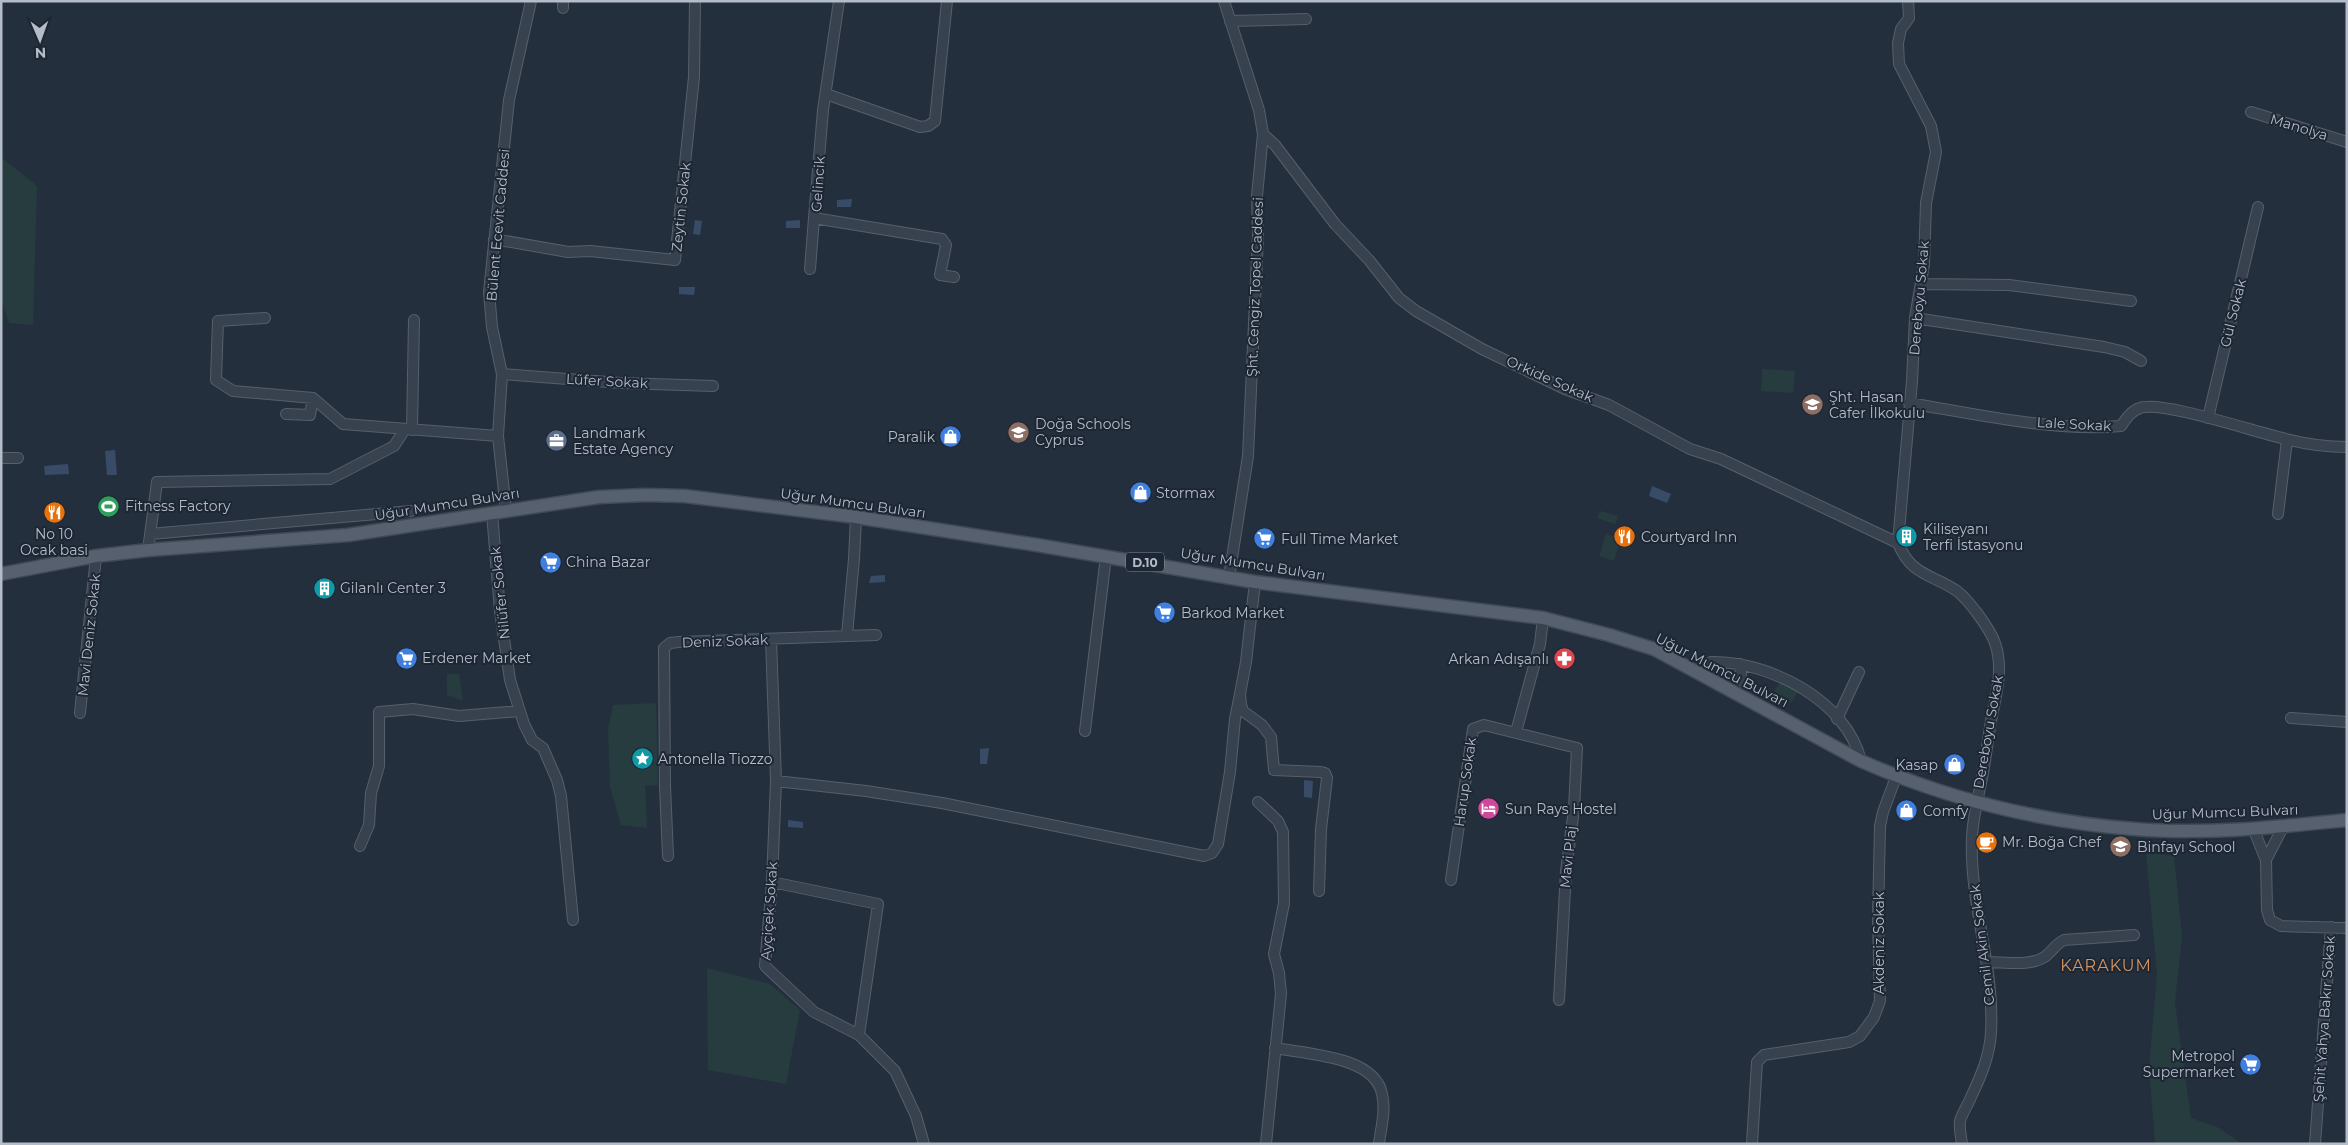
<svg xmlns="http://www.w3.org/2000/svg" width="2348" height="1145" viewBox="0 0 2348 1145" font-family="Montserrat,sans-serif">
  <style>
    .green { fill: #263c3f }
    .water { fill: #394c67 }
    .lines { fill: none; stroke-linecap: round; stroke-linejoin: round }
    .minor-casing { stroke: #565f6c; stroke-width: 12 }
    .major-casing { stroke: #414a57; stroke-width: 15 }
    .minor { stroke: #38414e; stroke-width: 10 }
    .major { stroke: #56606e; stroke-width: 12 }
    .labels { text-anchor: middle; dominant-baseline: central; stroke-width: 4; stroke-linejoin: round; paint-order: stroke }
    .shield { fill: #1d2633; stroke: #878f9c; stroke-width: 1 }
    .shield-label { font-size: 12px; font-weight: bold; fill: #b4bcc9 }
    .street-label { font-size: 14px; fill: #b4bcc9; stroke: #1d2633 }
    .poi-label { font-size: 14px; fill: #b4bcc9; stroke: #1d2633; text-anchor: start }
    .quarter-label { font-size: 16px; letter-spacing: 1px; fill: #d59563; stroke: #1d2633 }
  </style>
  <rect width="100%" height="100%" fill="#242f3e"/>
  <!-- green -->
  <path class="green" d="M 1,157 L 37,186 L 33,325 L 9,323 L 1,300 Z
    M 1762,369 L 1795,371 L 1793,393 L 1761,391 Z
    M 1600,511 L 1618,516 L 1615,524 L 1597,518 Z
    M 1606,534 L 1621,539 L 1614,561 L 1599,556 Z
    M 447,674 L 459,674 L 463,701 L 447,695 Z
    M 1781,681 L 1798,692 L 1791,703 L 1774,691 Z
    M 656,703 L 658,785 L 645,786 L 647,828 L 621,825 L 610,787 L 608,729 L 613,705 Z
    M 2146,853 L 2174,856 L 2182,937 L 2175,1003 L 2191,1118 L 2217,1127 L 2243,1144 L 2155,1144 L 2149,1067 L 2157,974 Z
    M 707,968 L 770,984 L 800,1010 L 786,1084 L 708,1070 Z"/>
  <!-- water -->
  <path class="water" d="M 852,199 L 851,207 L 837,207 L 837,200 Z
    M 695,220 L 702,221 L 700,235 L 693,234 Z
    M 800,220 L 800,228 L 786,228 L 786,221 Z
    M 679,287 L 695,287 L 694,295 L 679,294 Z
    M 115,450 L 117,475 L 107,475 L 105,451 Z
    M 68,464 L 69,474 L 45,475 L 44,466 Z
    M 1652,486 L 1671,494 L 1667,503 L 1649,496 Z
    M 885,575 L 885,582 L 869,583 L 871,576 Z
    M 989,748 L 987,764 L 980,764 L 980,749 Z
    M 1304,780 L 1313,781 L 1312,798 L 1304,797 Z
    M 788,820 L 803,822 L 803,828 L 788,827 Z"/>
  <g class="lines">
    <defs>
      <path id="minor" d="M 839,1 L 823,110 L 814,218 L 942,239 L 946,245 L 940,275 L 954,277
        M 1224,1 L 1259,110 L 1263,134 L 1257,196 L 1258,236 L 1248,456 L 1229,577
        M 1908,1 L 1909,18 L 1901,29 L 1898,43 L 1899,64 L 1931,126 L 1936,152 L 1926,203 L 1924,264 L 1915,318 L 1912,381 L 1898,543 C 1911,576 1932,574 1957,591 C 1969,600 1990,629 1995,643 C 2004,669 1996,695 1991,721 C 1988,739 1986,756 1983,773 C 1979,795 1973,815 1972,837 C 1969,903 1995,967 1991,1032 C 1990,1055 1981,1076 1971,1097 C 1968,1105 1962,1113 1960,1121 C 1959,1129 1961,1136 1962,1144
        M 563,8 L 563,1
        M 1230,21 L 1306,19
        M 826,94 L 920,127 L 928,126 L 935,121 L 947,1
        M 2251,112 L 2347,142
        M 1263,134 L 1275,145 L 1335,224 L 1369,260 L 1399,298 L 1416,311 L 1482,349 L 1565,389 L 1609,405 L 1690,449 L 1721,459 L 1898,543
        M 494,239 L 568,252 L 590,251 L 675,260 L 694,77 L 695,1
        M 810,269 L 814,218
        M 1921,284 L 2009,285 L 2131,301
        M 265,318 L 218,321 L 216,380 L 233,391 L 313,398 L 343,424 L 498,436
        M 1915,318 L 2104,347 L 2125,352 L 2141,361
        M 502,374 L 621,383 L 713,386
        M 1909,403 C 1975,414 2055,432 2121,426 C 2126,419 2131,411 2140,408 C 2161,400 2258,433 2286,439 C 2306,444 2326,447 2347,447
        M 286,414 L 310,415 L 313,398
        M 2208,418 L 2258,207
        M 412,430 L 414,320
        M 1,458 L 18,458
        M 506,510 L 498,436 L 502,374 L 492,327 L 489,292 L 509,100 L 531,1
        M 492,513 L 500,611 L 510,680 L 524,724 L 532,740 L 543,748 L 557,780 L 561,796 L 573,920
        M 2278,514 L 2287,440
        M 150,534 L 411,511
        M 148,550 L 157,482 L 330,479 L 394,446 L 405,429
        M 1255,582 L 1246,662 L 1240,694 L 1241,705 L 1243,711 L 1262,725 L 1271,737 L 1274,770 L 1321,772 L 1325,773 L 1327,778 L 1321,829 L 1319,891
        M 847,635 L 854,559 L 856,517
        M 771,639 L 776,781 L 772,882 L 765,966 L 814,1012 L 859,1035 L 895,1071 L 916,1116 L 924,1144
        M 1711,662 C 1770,661 1847,701 1861,761
        M 1740,664 L 1743,697
        M 80,713 L 96,556
        M 2291,718 L 2347,722
        M 1837,719 L 1859,672
        M 1085,731 L 1106,556
        M 1516,732 L 1540,644 L 1543,618
        M 776,781 L 866,791 L 942,803 L 1204,856 L 1212,853 L 1218,844 L 1230,772 L 1235,719 L 1240,694
        M 1258,802 L 1278,821 L 1283,832 L 1284,903 L 1274,954 L 1279,973 L 1281,994 L 1266,1144
        M 2253,828 L 2266,860 L 2267,910 L 2270,920 L 2281,926 L 2347,928
        M 360,846 L 369,825 L 371,793 L 379,766 L 379,712 L 413,709 L 459,716 L 520,711
        M 668,856 L 665,786 L 664,648 L 670,643 L 679,642 L 876,635
        M 2266,860 L 2284,825
        M 1451,880 L 1473,729 L 1484,725 L 1577,748 L 1574,809 L 1566,871 L 1559,1000
        M 772,882 L 878,904 L 859,1035
        M 1987,962 C 2005,962 2031,967 2046,956 C 2053,950 2056,944 2064,940 L 2134,935
        M 1275,1048 C 1306,1054 1375,1056 1382,1094 C 1386,1111 1381,1127 1379,1144
        M 1752,1144 L 1757,1062 L 1764,1055 L 1849,1042 L 1860,1036 L 1874,1017 L 1880,1001 L 1878,917 L 1880,826 L 1883,812 L 1896,777
        M 2315,1144 L 2331,927"/>
      <path id="major" d="M 1,574 L 96,556 L 148,550 L 348,535 L 599,497 L 645,495 L 685,496 L 856,517 L 1037,545 L 1255,582 L 1543,618 L 1609,635 L 1654,649 L 1861,761 C 1947,799 2042,822 2135,829 C 2205,835 2277,827 2347,820"/>
    </defs>
    <!-- minor casing -->
    <use href="#minor" class="minor-casing"/>
    <!-- major casing -->
    <use href="#major" class="major-casing"/>
    <!-- minor -->
    <use href="#minor" class="minor"/>
    <!-- major -->
    <use href="#major" class="major"/>
  </g>
  <!-- icons -->
  <defs>
    <symbol id="school-disc" viewBox="-11 -11 22 22"><circle r="9.5" fill="#8d6e63" stroke="#1d2633"/><path d="M0-5L7-2L0 1L-7-2ZM-4 1L0 2.5L4 1V4Q0 6-4 4Z" fill="#fff"/></symbol>
    <symbol id="shop-disc" viewBox="-11 -11 22 22"><circle r="9.5" fill="#3f7fe0" stroke="#1d2633"/><path d="M-5-2.5h2.3a2.7 3.5 0 0 1 5.4 0H5L5.5 6h-11ZM-1.5-2.5h3a1.5 2.3 0 0 0-3 0Z" fill="#fff"/></symbol>
    <symbol id="office-disc" viewBox="-11 -11 22 22"><circle r="9.5" fill="#5c6f8a" stroke="#1d2633"/><path d="M-6-3h4V-5.5h4V-3h4V5H-6ZM-1-4.5V-3h2v-1.5ZM-6 0V1H6V0Z" fill="#fff"/></symbol>
    <symbol id="stadium-disc" viewBox="-11 -11 22 22"><circle r="9.5" fill="#2e9e5b" stroke="#1d2633"/><path d="M0-5a6.5 5 0 1 0 0 10a6.5 5 0 1 0 0-10ZM-3.5-1.8h7v3.6h-7Z" fill="#fff"/></symbol>
    <symbol id="restaurant-disc" viewBox="-11 -11 22 22"><circle r="9.5" fill="#e8710a" stroke="#1d2633"/><path d="M-5-6h1v4h1v-4h1v4h1v-4h1v5L-1.5 .5V6h-2V.5L-5-1ZM5-6V6H3V1.5H1.5Q1.5-4 5-6Z" fill="#fff"/></symbol>
    <symbol id="building-disc" viewBox="-11 -11 22 22"><circle r="9.5" fill="#0f9aa8" stroke="#1d2633"/><path d="M-4-6H4V6H1V3H-1V6H-4ZM-2.5-4.3h1.7v1.8h-1.7ZM.8-4.3h1.7v1.8H.8ZM-2.5-1h1.7V.8h-1.7ZM.8-1h1.7V.8H.8Z" fill="#fff"/></symbol>
    <symbol id="supermarket-disc" viewBox="-11 -11 22 22"><circle r="9.5" fill="#3f7fe0" stroke="#1d2633"/><path d="M-6-5.5h2.5l.6 2H6L4.5 2H-2.5L-4.4-4H-6ZM-1.5 3.2a1.3 1.3 0 1 0 .1 0ZM3 3.2a1.3 1.3 0 1 0 .1 0Z" fill="#fff"/></symbol>
    <symbol id="pharmacy-disc" viewBox="-11 -11 22 22"><circle r="9.5" fill="#e0444e" stroke="#1d2633"/><path d="M-2-6h4v4h4v4h-4v4h-4v-4h-4v-4h4Z" fill="#fff"/></symbol>
    <symbol id="sight-disc" viewBox="-11 -11 22 22"><circle r="9.5" fill="#0f9aa8" stroke="#1d2633"/><path d="M0-6L1.8-2.2L6-1.7L2.9 1.2L3.7 5.4L0 3.3L-3.7 5.4L-2.9 1.2L-6-1.7L-1.8-2.2Z" fill="#fff"/></symbol>
    <symbol id="hotel-disc" viewBox="-11 -11 22 22"><circle r="9.5" fill="#d1479c" stroke="#1d2633"/><path d="M-6-4.5h1.5V1H6V5H4.5V3h-9V5H-6ZM-4 0a1.8 1.8 0 1 1 3.6 0ZM.5 0V-2.5h3Q6-2.5 6 0Z" fill="#fff"/></symbol>
    <symbol id="cafe-disc" viewBox="-11 -11 22 22"><circle r="9.5" fill="#e8710a" stroke="#1d2633"/><path d="M-5.5-4.5H6V0H3Q3 3.5 0 3.5H-2.5Q-5.5 3.5-5.5 0ZM3-3.2v2h1.7v-2ZM-6 4.5H4V6H-6Z" fill="#fff"/></symbol>
  </defs>
  <g fill-rule="evenodd">
    <use href="#school-disc" x="1800" y="392" width="25" height="25"/>
    <use href="#school-disc" x="1006" y="420" width="25" height="25"/>
    <use href="#shop-disc" x="938" y="424" width="25" height="25"/>
    <use href="#office-disc" x="544" y="428" width="25" height="25"/>
    <use href="#shop-disc" x="1128" y="480" width="25" height="25"/>
    <use href="#stadium-disc" x="96" y="494" width="25" height="25"/>
    <use href="#restaurant-disc" x="42" y="500" width="25" height="25"/>
    <use href="#restaurant-disc" x="1612" y="524" width="25" height="25"/>
    <use href="#building-disc" x="1894" y="524" width="25" height="25"/>
    <use href="#supermarket-disc" x="1252" y="526" width="25" height="25"/>
    <use href="#supermarket-disc" x="538" y="550" width="25" height="25"/>
    <use href="#building-disc" x="312" y="576" width="25" height="25"/>
    <use href="#supermarket-disc" x="1152" y="600" width="25" height="25"/>
    <use href="#supermarket-disc" x="394" y="646" width="25" height="25"/>
    <use href="#pharmacy-disc" x="1552" y="646" width="25" height="25"/>
    <use href="#sight-disc" x="630" y="746" width="25" height="25"/>
    <use href="#shop-disc" x="1942" y="752" width="25" height="25"/>
    <use href="#hotel-disc" x="1476" y="796" width="25" height="25"/>
    <use href="#shop-disc" x="1894" y="798" width="25" height="25"/>
    <use href="#cafe-disc" x="1974" y="830" width="25" height="25"/>
    <use href="#school-disc" x="2108" y="834" width="25" height="25"/>
    <use href="#supermarket-disc" x="2238" y="1052" width="25" height="25"/>
  </g>
  <g class="labels">
    <!-- shield labels -->
    <rect class="shield" x="1126" y="552.5" width="38" height="19" rx="4"/>
    <g class="shield-label">
      <text x="1145" y="562">D.10</text>
    </g>
    <!-- street labels -->
    <g class="street-label">
      <text transform="translate(2299 127) rotate(17)">Manolya</text>
      <text transform="translate(818 184) rotate(-86)">Gelincik</text>
      <text transform="translate(681 207) rotate(-84)">Zeytin Sokak</text>
      <text transform="translate(498 225) rotate(-85)">Bülent Ecevit Caddesi</text>
      <text transform="translate(1255 287) rotate(-88)">Şht. Cengiz Topel Caddesi</text>
      <text transform="translate(1919 298) rotate(-85)">Dereboyu Sokak</text>
      <text transform="translate(2233 313) rotate(-76)">Gül Sokak</text>
      <text transform="translate(1550 379) rotate(24)">Orkide Sokak</text>
      <text transform="translate(607 381) rotate(3)">Lűfer Sokak</text>
      <text transform="translate(2074 424) rotate(3)">Lale Sokak</text>
      <text transform="translate(853 503) rotate(8)">Uğur Mumcu Bulvarı</text>
      <text transform="translate(447 504) rotate(-9)">Uğur Mumcu Bulvarı</text>
      <text transform="translate(1253 564) rotate(9)">Uğur Mumcu Bulvarı</text>
      <text transform="translate(500 593) rotate(-96)">Nilüfer Sokak</text>
      <text transform="translate(89 635) rotate(-84)">Mavi Deniz Sokak</text>
      <text transform="translate(725 641) rotate(-2)">Deniz Sokak</text>
      <text transform="translate(1722 670) rotate(27)">Uğur Mumcu Bulvarı</text>
      <text transform="translate(1988 732) rotate(-80)">Dereboyu Sokak</text>
      <text transform="translate(1465 782) rotate(-82)">Harup Sokak</text>
      <text transform="translate(2225 812) rotate(-2)">Uğur Mumcu Bulvarı</text>
      <text transform="translate(1568 857) rotate(-84)">Mavi Plaj</text>
      <text transform="translate(769 911) rotate(-86)">Ayçiçek Sokak</text>
      <text transform="translate(1879 943) rotate(-90)">Akdeniz Sokak</text>
      <text transform="translate(1982 945) rotate(-97)">Cemil Akin Sokak</text>
      <text transform="translate(2324 1019) rotate(-86)">Şehit Yahya Bakır Sokak</text>
    </g>
    <!-- poi labels -->
    <g class="poi-label">
      <text x="1829" y="397">Şht. Hasan<tspan x="1829" dy="16">Cafer İlkokulu</tspan></text>
      <text x="1035" y="424">Doğa Schools<tspan x="1035" dy="16">Cyprus</tspan></text>
      <text x="573" y="433">Landmark<tspan x="573" dy="16">Estate Agency</tspan></text>
      <text x="935" y="437" text-anchor="end">Paralik</text>
      <text x="1156" y="493">Stormax</text>
      <text x="125" y="506">Fitness Factory</text>
      <text x="1923" y="529">Kiliseyanı<tspan x="1923" dy="16">Terfi İstasyonu</tspan></text>
      <text x="54" y="534" text-anchor="middle">No 10<tspan x="54" dy="16">Ocak basi</tspan></text>
      <text x="1641" y="537">Courtyard Inn</text>
      <text x="1281" y="539">Full Time Market</text>
      <text x="566" y="562">China Bazar</text>
      <text x="340" y="588">Gilanlı Center 3</text>
      <text x="1181" y="613">Barkod Market</text>
      <text x="422" y="658">Erdener Market</text>
      <text x="1549" y="659" text-anchor="end">Arkan Adışanlı</text>
      <text x="658" y="759">Antonella Tiozzo</text>
      <text x="1938" y="765" text-anchor="end">Kasap</text>
      <text x="1505" y="809">Sun Rays Hostel</text>
      <text x="1923" y="811">Comfy</text>
      <text x="2002" y="842">Mr. Boğa Chef</text>
      <text x="2137" y="847">Binfayı School</text>
      <text x="2235" y="1056" text-anchor="end">Metropol<tspan x="2235" dy="16">Supermarket</tspan></text>
    </g>
    <!-- quarter labels -->
    <g class="quarter-label">
      <text x="2106" y="965">KARAKUM</text>
    </g>
  </g>
  <!-- border -->
  <rect width="2348" height="1145" fill="none" stroke="#b4bcc9" stroke-width="5"/>
  <!-- north arrow -->
  <g transform="translate(40 40) rotate(178)" stroke="#1d2633" stroke-width="4" paint-order="stroke">
  <path d="M0-4L9 19L0 12L-9 19Z" fill="#b4bcc9"/>
  <text y="-8" font-size="14" font-weight="bold" text-anchor="middle" fill="#b4bcc9">N</text>
  </g>
</svg>
